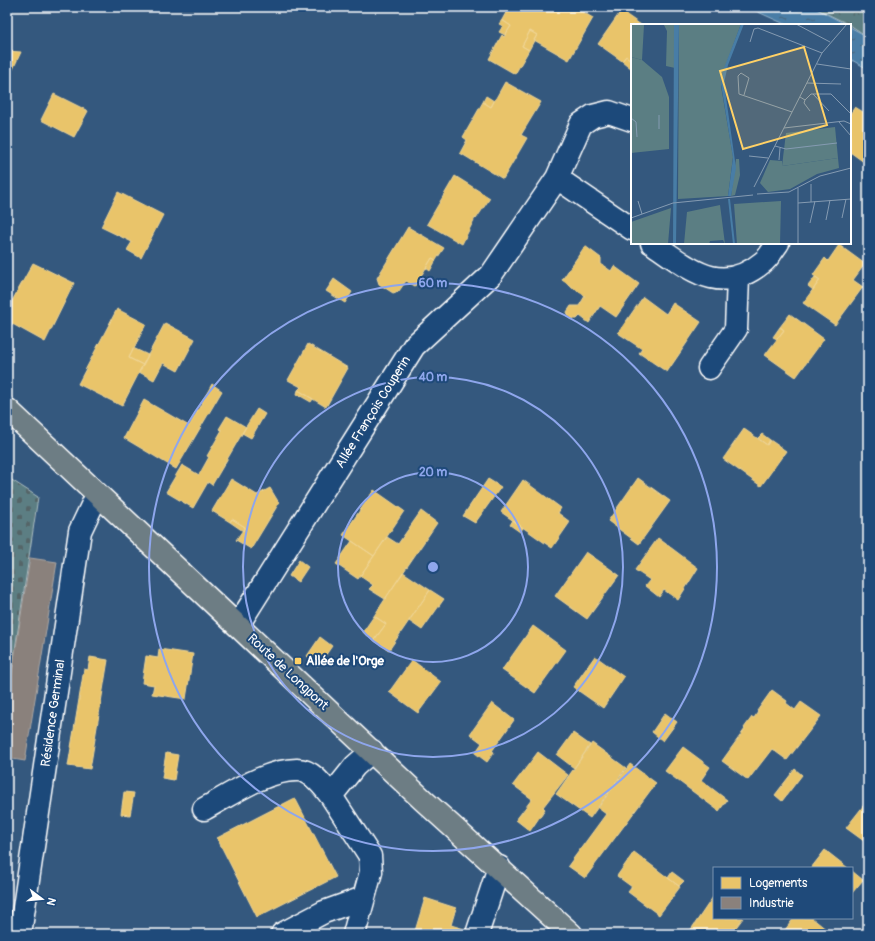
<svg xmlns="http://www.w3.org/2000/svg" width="875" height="941" viewBox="0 0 875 941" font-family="Pangolin,sans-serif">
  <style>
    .cemetery { fill: url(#cemetery-stones); stroke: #adbec1 }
    .park { fill: url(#park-crowns); stroke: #adbec1 }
    .water { fill: url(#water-ripples); stroke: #91b1ca }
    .homes { fill: #e9c46a; stroke: #f0d697 }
    .industry { fill: #8a817c; stroke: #ada7a3 }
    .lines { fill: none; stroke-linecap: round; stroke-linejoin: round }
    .minor-casing { stroke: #fff; stroke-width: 25 }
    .major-casing { stroke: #fff; stroke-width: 25 }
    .minor { stroke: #1f4a7a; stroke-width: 22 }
    .major { stroke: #6d7d84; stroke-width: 22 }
    .ring { fill: none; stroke: #8ea6ec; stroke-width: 2 }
    .poi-dot { fill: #ffd166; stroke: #1f4a7a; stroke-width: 1.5 }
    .labels { text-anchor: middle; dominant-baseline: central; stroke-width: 4; stroke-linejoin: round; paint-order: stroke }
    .street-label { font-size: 13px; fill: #fff; stroke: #1f4a7a }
    .poi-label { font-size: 13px; font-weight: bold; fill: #fff; stroke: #1f4a7a; text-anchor: start }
    .inset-river { fill: none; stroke: #487da6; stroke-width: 2 }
    .inset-road { fill: none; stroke: #859bb2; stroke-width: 1 }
    .view { fill: #ffd166; fill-opacity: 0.15; stroke: #ffd166; stroke-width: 2 }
    .inset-edge { fill: none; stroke: #fff; stroke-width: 2 }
    .centre { fill: #8ea6ec; stroke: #1f4a7a; stroke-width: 2 }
    .ring-label { font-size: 12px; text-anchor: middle; font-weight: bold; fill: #8ea6ec; stroke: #1f4a7a; stroke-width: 4; stroke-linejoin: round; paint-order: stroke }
  </style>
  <defs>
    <pattern id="cemetery-stones" width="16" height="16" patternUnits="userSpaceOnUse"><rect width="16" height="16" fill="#5b7e83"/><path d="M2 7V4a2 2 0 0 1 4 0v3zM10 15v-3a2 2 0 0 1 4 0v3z" fill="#546568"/></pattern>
    <pattern id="park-crowns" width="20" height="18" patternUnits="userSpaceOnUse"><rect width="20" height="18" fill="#5b7e83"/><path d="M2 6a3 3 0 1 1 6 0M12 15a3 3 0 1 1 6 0" fill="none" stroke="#546568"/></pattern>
    <pattern id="water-ripples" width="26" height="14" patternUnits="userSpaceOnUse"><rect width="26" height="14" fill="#487da6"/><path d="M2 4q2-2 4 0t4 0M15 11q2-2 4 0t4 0" fill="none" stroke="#4a6479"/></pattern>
  </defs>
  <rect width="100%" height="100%" fill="#34587e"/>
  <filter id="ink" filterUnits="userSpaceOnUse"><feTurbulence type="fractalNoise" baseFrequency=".025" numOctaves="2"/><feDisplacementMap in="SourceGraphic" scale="8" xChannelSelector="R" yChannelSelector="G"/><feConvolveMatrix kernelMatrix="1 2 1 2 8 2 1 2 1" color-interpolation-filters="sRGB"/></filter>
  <g filter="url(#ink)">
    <!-- cemetery -->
    <path class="cemetery" d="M 7,477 L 38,497 L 7,703 Z"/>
    <!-- park -->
    <path class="park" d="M 813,7 L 868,7 L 868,37 L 850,25 Z"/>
    <!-- water -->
    <path class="water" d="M 747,7 L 813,7 L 847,25 L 787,25 Z
      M 850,27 L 868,37 L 868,69 L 850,59 Z"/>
    <!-- homes -->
    <path class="homes" d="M 509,7 L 574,7 L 593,18 L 569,60 L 534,40 L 537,35 L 530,31 L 522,46 L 529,50 L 515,74 L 489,59 L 502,35 L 504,37 L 511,26 L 502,20 Z
      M 621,11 L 641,25 L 632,25 L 632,61 L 626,56 L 622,61 L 598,44 Z
      M 502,20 L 511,26 L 505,35 L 499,32 L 503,26 L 499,24 Z
      M 530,31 L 537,35 L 529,50 L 522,46 Z
      M 7,51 L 21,52 L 7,82 Z
      M 626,56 L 632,61 L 632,69 L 622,61 Z
      M 505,82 L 541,102 L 521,135 L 527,138 L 503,179 L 460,153 L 467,140 L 463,137 L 483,102 L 491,107 Z
      M 54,94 L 88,111 L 74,137 L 41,120 Z
      M 486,96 L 494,101 L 491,107 L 483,102 Z
      M 855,107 L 868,115 L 868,165 L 850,152 L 850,114 Z
      M 455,176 L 490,198 L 476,219 L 475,218 L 462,244 L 427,224 Z
      M 118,192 L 163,215 L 141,258 L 127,250 L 132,242 L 101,227 Z
      M 408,227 L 444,248 L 436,260 L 432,258 L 415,286 L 406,281 L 399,291 L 393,293 L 379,284 L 377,278 Z
      M 839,245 L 865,264 L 853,280 L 863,287 L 835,325 L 803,303 L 820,280 L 813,275 L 825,258 L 828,261 Z
      M 585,246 L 601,258 L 601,264 L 611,271 L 614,266 L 639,284 L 616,317 L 600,306 L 589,323 L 580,316 L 577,319 L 570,319 L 567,312 L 571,306 L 579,306 L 585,296 L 562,280 Z
      M 432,258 L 436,260 L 430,271 L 426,268 Z
      M 33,263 L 74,283 L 45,342 L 7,321 L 7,310 Z
      M 815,277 L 820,280 L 813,290 L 808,286 Z
      M 334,279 L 352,292 L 345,303 L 326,291 Z
      M 643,297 L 666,314 L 673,303 L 701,322 L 667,372 L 639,353 L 642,349 L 618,333 Z
      M 117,309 L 146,324 L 129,358 L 143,365 L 122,406 L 78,384 Z
      M 790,314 L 824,339 L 796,377 L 765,355 L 784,330 L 780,327 Z
      M 165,323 L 195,339 L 178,371 L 163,363 L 154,380 L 139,372 Z
      M 780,327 L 784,330 L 777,339 L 773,337 Z
      M 308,344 L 348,368 L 326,407 L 298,390 L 301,387 L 288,380 Z
      M 133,348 L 148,355 L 143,365 L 129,358 Z
      M 212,384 L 222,391 L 176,469 L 124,438 L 144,400 L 189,426 Z
      M 298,390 L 313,399 L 311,402 L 297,394 Z
      M 257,409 L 265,414 L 251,438 L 242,433 Z
      M 227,416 L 246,427 L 212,485 L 208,482 L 193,508 L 166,492 L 182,465 L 199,475 L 209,457 L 207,456 L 222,430 L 219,429 Z
      M 744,429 L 767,445 L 770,440 L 786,451 L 761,486 L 723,459 Z
      M 762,434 L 770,440 L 767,445 L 758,438 Z
      M 638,478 L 670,501 L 639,544 L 608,521 Z
      M 231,479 L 257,495 L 270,488 L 279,503 L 251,549 L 236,540 L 245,527 L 232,519 L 230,522 L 212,511 Z
      M 488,479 L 501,487 L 475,523 L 463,516 Z
      M 523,480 L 561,508 L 558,513 L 570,522 L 552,548 L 501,512 Z
      M 374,490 L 404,511 L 374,556 L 343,535 Z
      M 421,511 L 437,523 L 385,599 L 369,589 L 373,585 L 360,576 L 387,537 L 398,544 Z
      M 232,519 L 245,527 L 243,531 L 230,522 Z
      M 513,520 L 523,528 L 520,532 L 510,525 Z
      M 658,538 L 698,568 L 678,600 L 664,590 L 659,597 L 645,586 L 650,580 L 635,570 Z
      M 352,541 L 374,556 L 358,579 L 336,564 Z
      M 586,552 L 619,575 L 587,619 L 555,596 Z
      M 299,560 L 308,567 L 298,582 L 289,576 Z
      M 403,572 L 430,590 L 389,650 L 374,640 L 386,624 L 374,616 Z
      M 430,590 L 444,599 L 422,630 L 409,621 Z
      M 374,616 L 386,624 L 374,640 L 363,632 Z
      M 533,626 L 566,650 L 535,693 L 502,670 Z
      M 320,637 L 332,646 L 318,666 L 307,656 Z
      M 159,649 L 193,654 L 186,699 L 152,694 L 154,685 L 142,683 L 146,656 L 158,658 Z
      M 595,656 L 624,677 L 603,708 L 573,687 Z
      M 90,657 L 108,660 L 90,769 L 68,766 L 84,669 L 88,670 Z
      M 412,660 L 441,682 L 418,713 L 389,692 Z
      M 772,690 L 787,701 L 786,703 L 795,710 L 801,702 L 821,716 L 787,760 L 772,749 L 748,780 L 722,761 L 745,729 L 744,728 L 752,717 L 754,718 L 758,712 L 757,711 Z
      M 492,703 L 514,720 L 492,751 L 494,752 L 487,762 L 475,753 L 482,743 L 470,734 Z
      M 665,713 L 677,722 L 663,741 L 652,732 Z
      M 573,733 L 590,745 L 574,768 L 557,755 Z
      M 592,743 L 626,768 L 590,818 L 556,794 Z
      M 683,747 L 710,767 L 701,780 L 727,800 L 719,811 L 665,771 Z
      M 538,752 L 568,775 L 543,807 L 545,809 L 530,831 L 516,820 L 532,799 L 513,785 Z
      M 166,753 L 178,755 L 174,780 L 162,778 Z
      M 630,764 L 656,783 L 585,878 L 568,866 L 606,814 L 598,808 Z
      M 795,769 L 802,775 L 782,801 L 775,795 Z
      M 124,792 L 134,793 L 130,815 L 121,814 Z
      M 295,798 L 336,877 L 257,917 L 217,838 Z
      M 868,800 L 868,844 L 846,828 Z
      M 825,850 L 848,868 L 811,868 Z
      M 634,852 L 680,887 L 659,915 L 628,892 L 632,887 L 617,876 Z
      M 852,871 L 863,880 L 852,893 Z
      M 672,872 L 684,881 L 679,886 L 668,878 Z
      M 713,897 L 714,918 L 743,918 L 731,934 L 688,934 Z
      M 425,898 L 456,908 L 451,925 L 464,929 L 462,934 L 424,934 L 415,931 Z
      M 794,918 L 812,918 L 832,934 L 782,934 Z"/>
    <!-- industry -->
    <path class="industry" d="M 30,558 L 57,562 L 25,761 L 7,758 L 7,704 Z"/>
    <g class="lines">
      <defs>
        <path id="minor" d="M 557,178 L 632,229
          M 652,243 C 689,268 720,298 763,262 C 769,258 773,249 778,243
          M 709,368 L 736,329 L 738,278
          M 238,625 L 414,346 L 491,275 L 557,178 L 581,124 L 593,116 L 609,112 L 632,120
          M 204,809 C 230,795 267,769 298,770 C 312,770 323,786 331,796
          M 20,934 L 80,531 L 97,495
          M 282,934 L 324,912 L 363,898
          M 354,934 L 371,872 L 370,856 L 331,796 L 355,766 L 372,751
          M 477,934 L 499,867"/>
        <path id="major" d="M 7,409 L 423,800 L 571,934"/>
      </defs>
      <!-- minor casing -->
      <use href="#minor" class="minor-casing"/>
      <!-- major casing -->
      <use href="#major" class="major-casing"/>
      <!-- minor -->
      <use href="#minor" class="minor"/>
      <!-- major -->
      <use href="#major" class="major"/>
    </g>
  </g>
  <!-- distance rings -->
  <g class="ring">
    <circle cx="433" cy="567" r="95"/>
    <circle cx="433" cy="567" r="190"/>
    <circle cx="433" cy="567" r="284"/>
  </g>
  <!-- markers -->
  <rect class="poi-dot" x="294" y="657" width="8" height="8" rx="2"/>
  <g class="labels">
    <!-- street labels -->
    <g class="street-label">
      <text transform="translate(373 412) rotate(-58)">Allée François Couperin</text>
      <text transform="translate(288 672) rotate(43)">Route de Longpont</text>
      <text transform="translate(53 713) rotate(-82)">Résidence Germinal</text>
    </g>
    <!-- poi labels -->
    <g class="poi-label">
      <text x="306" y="661">Allée de l'Orge</text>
    </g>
  </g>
  <!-- overview -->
  <g transform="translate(631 24)">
    <rect width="220" height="220" fill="#34587e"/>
    <path d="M 105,135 L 108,135 L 109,151 L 104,171 L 100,172 ZM 150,177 L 149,220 L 106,220 L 103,180 ZM 89,181 L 94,220 L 92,216 L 79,217 L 78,220 L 53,220 L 56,188 ZM 40,184 L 37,220 L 0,220 L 0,198 Z" fill="#5b7e83"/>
    <path d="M 0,0 L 43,0 L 44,44 L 35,42 L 36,7 L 33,1 L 13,1 L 11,36 L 0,33 ZM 207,134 L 208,144 L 186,150 L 159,165 L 137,168 L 129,159 L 139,136 L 151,137 L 151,142 Z" fill="#5b7e83"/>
    <path d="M 204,103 L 207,134 L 151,142 L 155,109 Z" fill="#5b7e83"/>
    <path d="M 48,0 L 110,0 L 94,43 L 90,62 L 102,133 L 97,172 L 47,175 Z" fill="#5b7e83"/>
    <path d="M 0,33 L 11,36 L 31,53 L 38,73 L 38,125 L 0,129 Z" fill="#5b7e83"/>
    <path d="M 43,0 L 48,0 L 45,220 L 42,220 ZM 110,0 L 113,0 L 97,41 L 93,59 L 105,144 L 100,172 L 97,172 L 102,134 L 90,60 L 93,44 Z" fill="#487da6"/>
    <path class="inset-river" d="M 98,175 L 103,220"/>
    <path class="inset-road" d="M 165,0 L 199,18M 119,18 L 123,5 L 127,4 L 191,29M 186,40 L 220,45M 176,59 L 210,60M 182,70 L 198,87M 113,71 L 118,54 L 110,49 L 107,52 L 108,70 L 161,88M 169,73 L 174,76 L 180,70 L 200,70 L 220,90M 174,76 L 173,79 L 179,87M 0,94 L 5,98 L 6,113M 208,98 L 220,112M 153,104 L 213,97 L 220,100M 28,105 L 28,91M 144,122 L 155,125 L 206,119M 118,132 L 137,134M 148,136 L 149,124M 180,160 L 180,178M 123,163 L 191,29 L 216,0M 126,170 L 158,168 L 189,152 L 220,144M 7,177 L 11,190M 167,179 L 220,175M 0,194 L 42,179 L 122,171M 211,194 L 215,175M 195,196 L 199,176M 179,199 L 184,177M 167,220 L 167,164"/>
    <path class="view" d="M 173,23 L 196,101 L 112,125 L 89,47 Z"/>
    <rect width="220" height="220" class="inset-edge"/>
  </g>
  <circle cx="433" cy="567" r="6" class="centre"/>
  <g class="ring-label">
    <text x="433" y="287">60 m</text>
    <text x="433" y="381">40 m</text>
    <text x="433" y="476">20 m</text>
  </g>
  <!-- margin -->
  <rect width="875" height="941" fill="none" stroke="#1f4a7a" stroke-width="24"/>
  <rect x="12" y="12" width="851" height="917" fill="none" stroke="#fff" stroke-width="1.5" filter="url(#ink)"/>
  <!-- legend -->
  <rect x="713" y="867" width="140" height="52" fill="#1f4a7a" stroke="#7992af"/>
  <rect x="721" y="877" width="20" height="12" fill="#e9c46a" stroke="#7992af"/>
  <text x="749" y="887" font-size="12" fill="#ffffff">Logements</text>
  <rect x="721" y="897" width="20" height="12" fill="#8a817c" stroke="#7992af"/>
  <text x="749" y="907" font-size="12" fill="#ffffff">Industrie</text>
  <!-- north arrow -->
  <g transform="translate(42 899) rotate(106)" stroke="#1f4a7a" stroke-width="3" paint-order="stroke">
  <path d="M0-3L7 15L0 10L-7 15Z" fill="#ffffff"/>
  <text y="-6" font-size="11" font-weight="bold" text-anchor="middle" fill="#ffffff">N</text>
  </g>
</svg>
